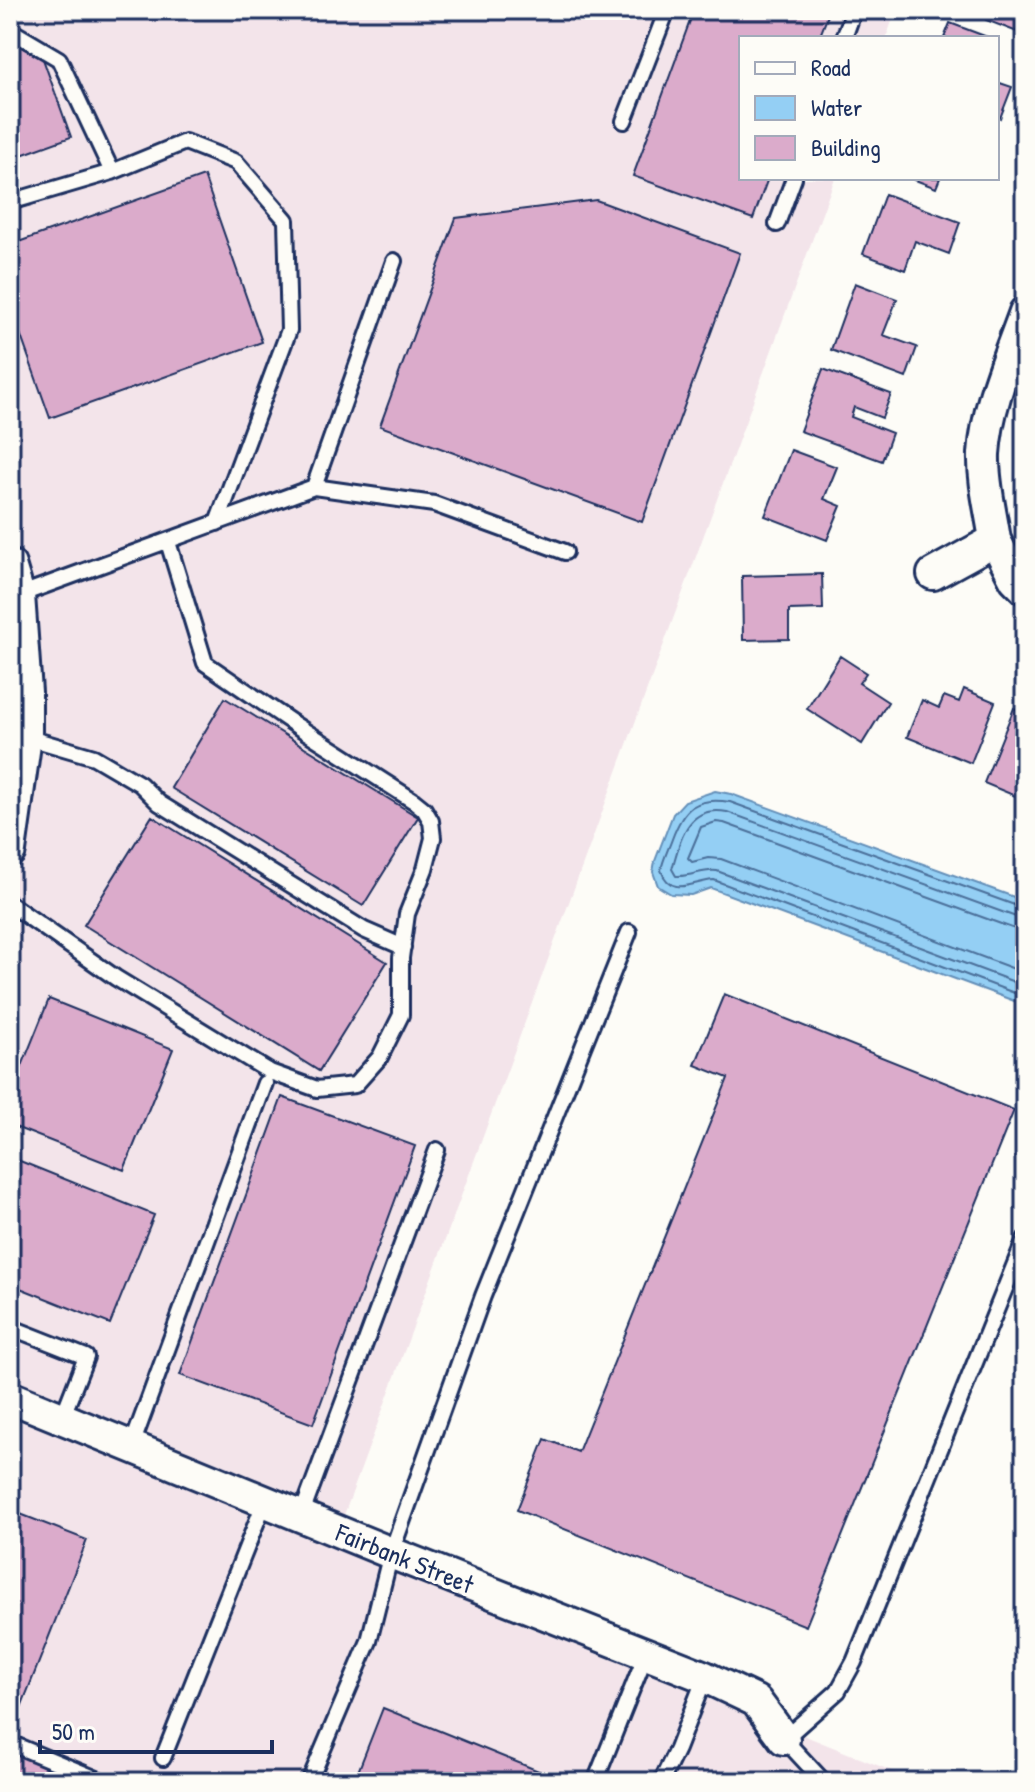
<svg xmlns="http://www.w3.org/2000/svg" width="1035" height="1792" viewBox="0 0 1035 1792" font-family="'Patrick Hand',sans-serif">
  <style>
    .built { fill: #f3e4ea }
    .water { fill: #94cff4; stroke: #648fb8; stroke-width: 2 }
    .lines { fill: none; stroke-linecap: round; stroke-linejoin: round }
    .shore { stroke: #4b6f9a; stroke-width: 2 }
    .building { fill: #dbabcb; stroke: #1b2f5e; stroke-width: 2 }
    .lane-casing { stroke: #1b2f5e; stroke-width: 20 }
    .street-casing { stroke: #1b2f5e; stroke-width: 36 }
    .lane { stroke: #fdfcf7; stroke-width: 14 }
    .street { stroke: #fdfcf7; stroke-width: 30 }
    .labels { text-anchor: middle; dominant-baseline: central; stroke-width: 7; stroke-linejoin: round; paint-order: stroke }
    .street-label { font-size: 26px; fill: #1b2f5e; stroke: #fdfcf7 }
  </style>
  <rect width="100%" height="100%" fill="#fdfcf7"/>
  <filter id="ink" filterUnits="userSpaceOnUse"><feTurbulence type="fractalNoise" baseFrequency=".0125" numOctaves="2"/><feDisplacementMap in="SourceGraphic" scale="16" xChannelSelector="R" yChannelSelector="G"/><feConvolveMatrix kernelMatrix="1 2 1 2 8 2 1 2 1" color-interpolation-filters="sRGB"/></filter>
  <g filter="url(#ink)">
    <!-- built -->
    <path class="built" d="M 10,10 L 896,10 L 886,38 L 741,38 L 741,178 L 835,178 L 333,1545 L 919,1782 L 10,1782 Z"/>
    <!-- water -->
    <path class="water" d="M 715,791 L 731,794 L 1025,901 L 1025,1005 L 711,888 L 691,895 L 671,894 L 658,886 L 653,872 L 655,861 L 673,814 L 685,801 Z"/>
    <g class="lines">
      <!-- shore -->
      <path class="shore" d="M 1025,908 L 1020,907 L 730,802 C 695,796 683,809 672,839 C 668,850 663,860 661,870 C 671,899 694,881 714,880 L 1025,997
        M 1025,918 L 1016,917 L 727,812 C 687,805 681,838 672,869 L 676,876 C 692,877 702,869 717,871 L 1025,986
        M 1025,930 L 1012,928 L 724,823 L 716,822 L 701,827 L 688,858 L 692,862 L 708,858 L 721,859 L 1025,973"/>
    </g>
    <!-- building -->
    <path class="building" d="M 694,10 L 830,10 L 819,38 L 741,38 L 741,178 L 768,178 L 753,219 L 633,176 Z
      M 990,10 L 1025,10 L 1025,35 L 986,20 Z
      M 950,23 L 990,38 L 944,38 Z
      M 10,41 L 43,59 L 71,137 L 10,159 Z
      M 997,82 L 1012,87 L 1000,118 L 997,116 Z
      M 204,176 L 262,342 L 50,418 L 10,305 L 10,245 Z
      M 910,178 L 940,178 L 936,188 Z
      M 885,194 L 960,222 L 949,254 L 915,241 L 905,270 L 863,254 Z
      M 596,200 L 740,253 L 642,522 L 380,426 L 456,218 Z
      M 855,283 L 897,299 L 883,335 L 917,347 L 906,378 L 831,350 Z
      M 823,369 L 891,394 L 882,418 L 854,407 L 851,417 L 892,433 L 882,461 L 800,431 Z
      M 791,450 L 837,467 L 824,499 L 841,506 L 827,540 L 765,516 Z
      M 822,574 L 823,609 L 789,610 L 789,639 L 743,640 L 742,576 Z
      M 840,656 L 866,673 L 859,683 L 888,702 L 862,744 L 807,709 Z
      M 964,689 L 995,702 L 971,763 L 907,737 L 922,700 L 939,708 L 944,696 L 959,702 Z
      M 225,698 L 418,817 L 363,906 L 171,788 Z
      M 1014,708 L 1025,713 L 1025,800 L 984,783 Z
      M 152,816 L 387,962 L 319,1071 L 84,925 Z
      M 724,994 L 1014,1110 L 806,1626 L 517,1510 L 545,1439 L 578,1452 L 728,1078 L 695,1065 Z
      M 49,999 L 173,1049 L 124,1170 L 10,1125 L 10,1096 Z
      M 282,1097 L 415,1146 L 313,1424 L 180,1375 Z
      M 10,1157 L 154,1215 L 110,1324 L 10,1284 Z
      M 10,1510 L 87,1540 L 18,1715 L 10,1712 Z
      M 383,1708 L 551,1776 L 548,1782 L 354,1782 Z
      M 10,1751 L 88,1782 L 10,1782 Z"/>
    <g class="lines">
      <defs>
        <path id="lane" d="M 10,30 L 59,59 L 112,172
          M 844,38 L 854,10
          M 624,121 L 667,10
          M 10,202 L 112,172 L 185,142 L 236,162 L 286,220 L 289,330 L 217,523
          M 777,224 L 794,178
          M 314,487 L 394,261
          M 19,595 L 314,487 L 434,504 L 565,552
          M 26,737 L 94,757 L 140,784 L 159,803 L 364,930 L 403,947
          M 10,904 L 116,978 L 270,1072 L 317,1089 L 355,1085 L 380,1057 L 401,1015 L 401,958 L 407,914 L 425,869 L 433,838 L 431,821 L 424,809 L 414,801 L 297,726 L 205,663 L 168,542
          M 10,1327 L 86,1357 L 62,1418
          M 132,1445 L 265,1083
          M 301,1516 L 437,1150
          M 10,1743 L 104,1782
          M 163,1758 L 265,1501
          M 309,1782 L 369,1641 L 391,1553 L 483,1296 L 629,932
          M 595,1782 L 646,1654
          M 661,1782 L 677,1749 L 705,1677
          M 824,1782 L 784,1739 L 838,1691 L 854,1662 L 1025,1239"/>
        <path id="street" d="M 995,540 C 991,512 983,482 984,454 C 987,405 1009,357 1025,312
          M 10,565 L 19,595 L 26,692 L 26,737 L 10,851
          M 933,574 L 995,540 L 1015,579 L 1025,589
          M 10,1397 L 391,1553 L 705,1677 L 756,1701 L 784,1739"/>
      </defs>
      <!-- lane casing -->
      <use href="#lane" class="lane-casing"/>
      <!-- street casing -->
      <use href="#street" class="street-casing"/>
      <!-- lane -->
      <use href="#lane" class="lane"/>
      <!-- street -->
      <use href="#street" class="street"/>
    </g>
  </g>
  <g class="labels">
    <!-- street labels -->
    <g class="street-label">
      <text transform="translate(405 1558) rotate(22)">Fairbank Street</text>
    </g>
  </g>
  <!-- margin -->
  <rect width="1035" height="1792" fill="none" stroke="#fdfcf7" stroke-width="40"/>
  <rect x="20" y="20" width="995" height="1752" fill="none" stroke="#1b2f5e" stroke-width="3" filter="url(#ink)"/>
  <!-- legend -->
  <rect x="739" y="36" width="260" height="144" fill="#fdfcf7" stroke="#a3aaba" stroke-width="2"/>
  <rect x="755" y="62" width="40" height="12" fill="#fdfcf7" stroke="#a3aaba" stroke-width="2"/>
  <text x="811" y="76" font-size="24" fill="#1b2f5e">Road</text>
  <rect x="755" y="96" width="40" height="24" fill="#94cff4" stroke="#a3aaba" stroke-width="2"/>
  <text x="811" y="116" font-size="24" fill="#1b2f5e">Water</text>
  <rect x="755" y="136" width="40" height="24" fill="#dbabcb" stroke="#a3aaba" stroke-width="2"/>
  <text x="811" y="156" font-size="24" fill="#1b2f5e">Building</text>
  <!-- scale -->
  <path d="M40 1740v12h232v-12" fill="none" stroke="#1b2f5e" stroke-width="4"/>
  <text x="52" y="1740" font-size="24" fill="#1b2f5e" stroke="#fdfcf7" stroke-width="6" paint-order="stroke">50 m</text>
</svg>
